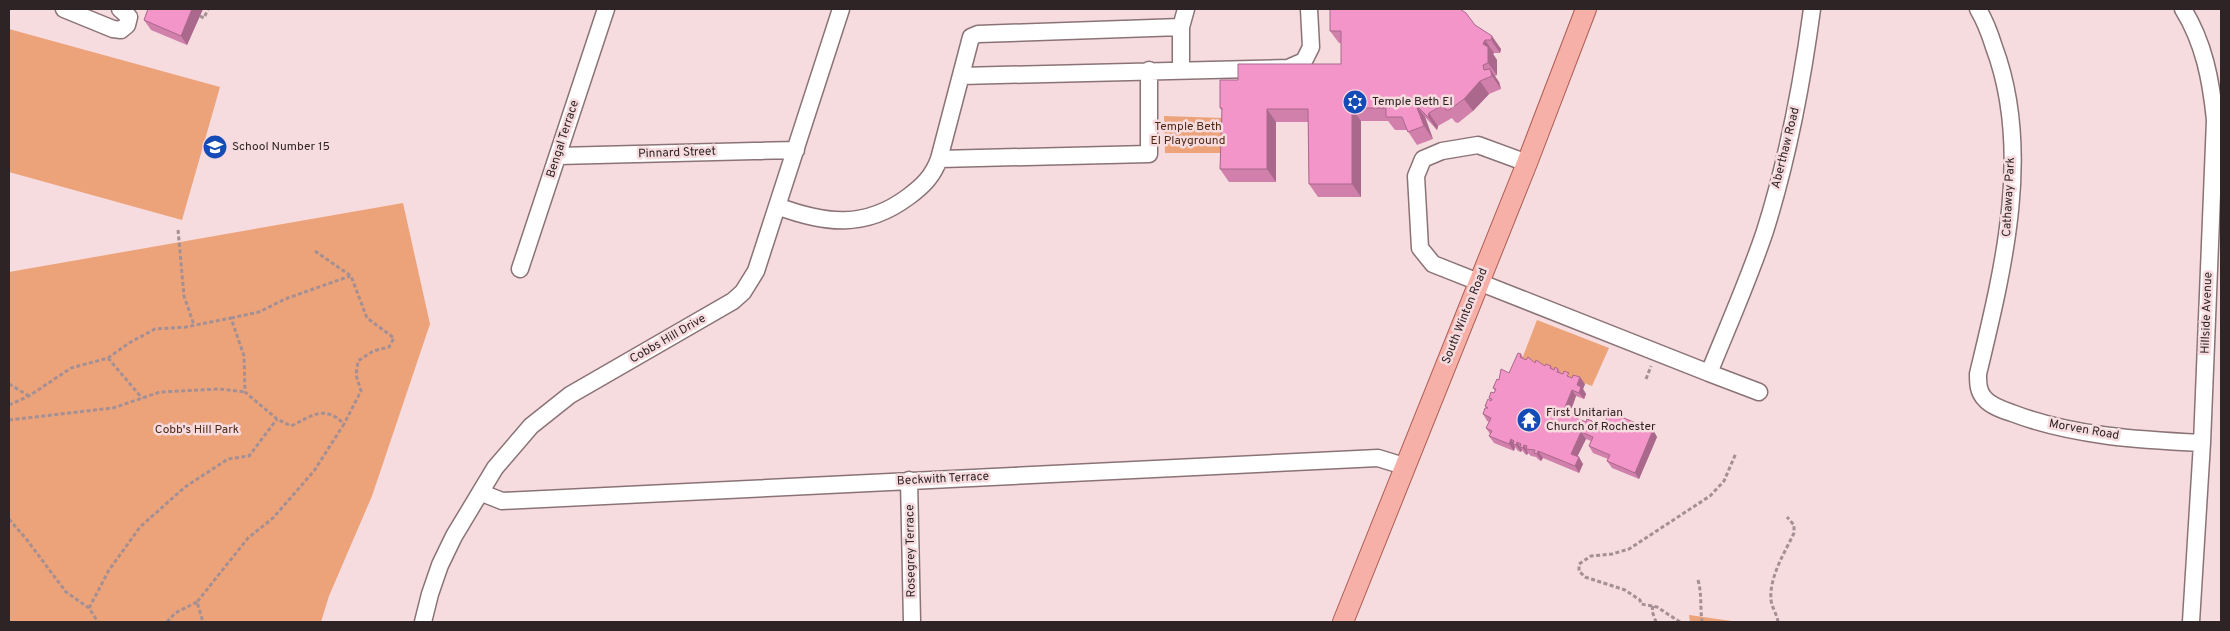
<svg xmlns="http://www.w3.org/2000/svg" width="2230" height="631" viewBox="0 0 2230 631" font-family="Overpass,sans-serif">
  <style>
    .green { fill: #eda37a }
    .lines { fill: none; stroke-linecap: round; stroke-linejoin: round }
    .minor-casing { stroke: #8a7376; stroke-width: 19 }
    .major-casing { stroke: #ac5d54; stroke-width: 22 }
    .path { stroke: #a49094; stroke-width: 3; stroke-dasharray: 4 2.5; stroke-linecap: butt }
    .minor { stroke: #fff; stroke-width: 16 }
    .major { stroke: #f6b0a7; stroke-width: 20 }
    .wall { fill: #d180ac }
    .shaded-wall { fill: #aa688c }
    .building { fill: #f395c8; stroke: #aa688c }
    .labels { text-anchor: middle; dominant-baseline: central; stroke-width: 5; stroke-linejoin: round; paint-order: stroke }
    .poi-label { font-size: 12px; fill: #2e2426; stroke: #f6dbdf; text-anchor: start }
    .park-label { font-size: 12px; fill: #4f2a15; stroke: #f6dbdf }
    .street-label { font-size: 12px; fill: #2e2426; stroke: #f6dbdf }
  </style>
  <rect width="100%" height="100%" fill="#f6dbdf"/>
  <!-- green -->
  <path class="green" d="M 9,29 L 220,87 L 182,220 L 9,172 Z
    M 1164,116 L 1223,118 L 1223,153 L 1165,153 Z
    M 403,203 L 430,324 L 372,496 L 329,596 L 321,622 L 9,622 L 9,272 Z
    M 1537,320 L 1609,348 L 1592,386 L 1522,359 Z
    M 1689,615 L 1739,622 L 1690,622 Z"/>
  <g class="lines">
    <defs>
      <path id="minor" d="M 64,9 L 113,29 L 121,30 L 127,25 L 129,17 L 120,9
        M 1978,9 C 1985,21 1990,34 1994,47 C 2033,151 2003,270 1978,374 C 1978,383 1978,392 1985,399 C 1991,406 2003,410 2012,413 C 2072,436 2139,440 2202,443
        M 2183,9 C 2204,43 2211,80 2215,120 L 2202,443 L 2191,622
        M 1181,69 L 1181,27 L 1186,9
        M 961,76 L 1288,68 L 1304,61 L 1311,47 L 1309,9
        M 558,156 L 796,150
        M 939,159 L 1149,154 L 1149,70
        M 1527,163 L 1478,145 L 1442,151 L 1423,159 L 1416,176 L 1420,248 L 1433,264 L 1709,373 C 1728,326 1749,279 1765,231 C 1788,158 1802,84 1812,9
        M 777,206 C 825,224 865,229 908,197 C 923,186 933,176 939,159 L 971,37 L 978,34 L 1181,27
        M 520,269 L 606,9
        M 1709,373 L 1759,392
        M 909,480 L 912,622
        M 482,493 L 502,501 L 1378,458 L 1404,466
        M 423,622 L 430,594 L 440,565 L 454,536 L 495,468 L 531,426 L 570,395 L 733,301 L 743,292 L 756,271 L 841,9"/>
      <path id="major" d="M 1343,622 L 1527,163 L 1586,9"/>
    </defs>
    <!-- minor casing -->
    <use href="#minor" class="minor-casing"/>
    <!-- major casing -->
    <use href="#major" class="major-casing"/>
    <!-- path -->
    <path class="path" d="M 200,16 L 204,18 L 208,9
      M 178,230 L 184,296 L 194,325
      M 315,251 L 351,276 L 367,318 L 394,338 L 389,347 L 373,351 L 358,361 L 356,375 L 361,391 L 344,424
      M 231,318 L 259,312 L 285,299 L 350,276
      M 108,358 L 142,398
      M 1646,379 L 1651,366
      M 9,384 L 29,396
      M 9,405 L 29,396 L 71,368 L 108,358 L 129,343 L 155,329 L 186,327 L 231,318 L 244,356 L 245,392 L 277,419 L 291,426 C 312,416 324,404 344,424 L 314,471 L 273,518 L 248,538 L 197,602 L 203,622
      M 9,420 L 113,408 L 160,392 L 219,389 L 245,392
      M 9,519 L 27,540 L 66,592 L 89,608 L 98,622
      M 1698,580 C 1702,594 1700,607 1702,622
      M 1653,606 L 1652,611 L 1656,622
      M 89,608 L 109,570 L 140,527 L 185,487 L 228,459 L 249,456 L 277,419
      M 167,622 L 175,613 L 197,602
      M 1680,622 L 1657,607 L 1641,604 L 1640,600 L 1625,590 L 1585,577 L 1579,571 L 1579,564 L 1591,556 L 1612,554 L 1629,549 L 1710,496 L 1724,481 L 1736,453
      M 1778,622 C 1777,614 1772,608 1771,600 C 1769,577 1785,552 1794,533 L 1794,525 L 1787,517"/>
    <!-- minor -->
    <use href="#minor" class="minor"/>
    <!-- major -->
    <use href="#major" class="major"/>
  </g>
  <!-- wall -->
  <path class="wall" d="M 148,9 L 203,9 L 187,45 L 151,30 L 144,20 Z
    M 1475,25 L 1501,49 L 1500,53 L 1494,53 L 1493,54 L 1497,60 L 1497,75 L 1495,76 L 1499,82 L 1501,89 L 1489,94 L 1473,111 L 1458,123 L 1455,122 L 1452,118 L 1438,126 L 1437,130 L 1425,117 L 1433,139 L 1417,145 L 1407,130 L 1395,130 L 1388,121 L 1361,121 L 1361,197 L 1318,197 L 1309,184 L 1308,122 L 1276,122 L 1276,182 L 1229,182 L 1220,169 L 1222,111 L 1220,108 L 1238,80 L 1341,64 L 1341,43 L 1339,43 L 1330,31 Z
    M 1521,354 L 1524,359 L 1545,366 L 1551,366 L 1554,370 L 1558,369 L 1562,374 L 1585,384 L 1583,389 L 1586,394 L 1584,399 L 1576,396 L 1569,415 L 1586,422 L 1592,421 L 1595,425 L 1603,427 L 1653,430 L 1657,437 L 1639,479 L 1612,468 L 1607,461 L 1608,459 L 1593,453 L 1589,446 L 1591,441 L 1586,439 L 1577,457 L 1583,464 L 1579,473 L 1543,458 L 1541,461 L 1539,460 L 1536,457 L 1531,456 L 1528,453 L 1527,455 L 1525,454 L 1522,450 L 1521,452 L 1518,451 L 1515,447 L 1514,451 L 1494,443 L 1489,436 L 1490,434 L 1486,428 L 1489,422 L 1487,421 L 1483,414 L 1486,408 L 1485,406 L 1491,401 L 1489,398 L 1494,393 L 1495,391 L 1493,388 L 1499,380 L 1509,373 Z"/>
  <!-- shaded-wall -->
  <path class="shaded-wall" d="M 192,9 L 203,9 L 187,45 L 181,36 Z
    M 1492,36 L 1501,49 L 1500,53 L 1491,40 Z
    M 1485,40 L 1494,53 L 1493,54 L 1497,60 L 1497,75 L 1488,63 L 1483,44 Z
    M 1490,69 L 1499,82 L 1501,89 L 1492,76 Z
    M 1480,81 L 1489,94 L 1473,111 L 1464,99 Z
    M 1416,105 L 1425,117 L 1433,139 L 1424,126 Z
    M 1352,108 L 1361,121 L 1361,197 L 1352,184 Z
    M 1267,109 L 1276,122 L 1276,182 L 1267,169 Z
    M 1429,113 L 1438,126 L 1437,130 L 1428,117 Z
    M 1580,377 L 1585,384 L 1583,389 L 1586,394 L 1584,399 L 1579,393 L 1577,385 Z
    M 1572,390 L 1576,396 L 1568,419 L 1563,412 Z
    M 1653,430 L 1657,437 L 1639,479 L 1635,473 Z
    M 1581,432 L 1586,439 L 1575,461 L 1571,454 Z
    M 1511,439 L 1515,445 L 1513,444 L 1515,447 L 1514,451 L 1509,444 Z
    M 1517,442 L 1522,450 L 1521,452 L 1516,445 Z
    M 1524,445 L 1528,453 L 1527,455 L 1523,448 Z
    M 1538,451 L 1543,458 L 1541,461 L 1537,454 Z
    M 1579,457 L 1583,464 L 1579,473 L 1575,466 Z"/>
  <!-- building -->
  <path class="building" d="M 148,9 L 192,9 L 181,36 L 144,20 Z
    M 1330,9 L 1460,9 L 1466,13 L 1475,25 L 1492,36 L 1491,40 L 1485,40 L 1483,44 L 1488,47 L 1488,63 L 1483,65 L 1484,70 L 1490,69 L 1492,76 L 1480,81 L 1464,99 L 1449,110 L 1446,110 L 1443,105 L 1429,113 L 1428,117 L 1416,105 L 1424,126 L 1408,132 L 1402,117 L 1386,117 L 1386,108 L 1352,108 L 1352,184 L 1309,184 L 1308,109 L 1267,109 L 1267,169 L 1220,169 L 1222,108 L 1220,108 L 1220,80 L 1238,80 L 1238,64 L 1341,64 L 1341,31 L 1330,31 Z
    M 1518,353 L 1521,354 L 1520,357 L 1526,360 L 1528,357 L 1535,363 L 1536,360 L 1545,366 L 1546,364 L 1551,366 L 1550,368 L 1554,370 L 1555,367 L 1558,369 L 1557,372 L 1563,374 L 1564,371 L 1569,373 L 1567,376 L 1572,378 L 1573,375 L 1580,377 L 1577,385 L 1581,387 L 1579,393 L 1572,390 L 1563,412 L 1570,415 L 1571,412 L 1577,415 L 1576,418 L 1586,422 L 1587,419 L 1592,421 L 1591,424 L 1603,427 L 1609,412 L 1653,430 L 1635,473 L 1607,461 L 1610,455 L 1589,446 L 1593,437 L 1581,432 L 1571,454 L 1579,457 L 1575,466 L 1538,451 L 1537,454 L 1534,453 L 1535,450 L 1526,449 L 1527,446 L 1524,445 L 1523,448 L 1520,447 L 1521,444 L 1517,442 L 1516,445 L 1513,444 L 1514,441 L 1511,439 L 1509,444 L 1489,436 L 1492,431 L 1486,428 L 1491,418 L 1483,414 L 1485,408 L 1488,408 L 1485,406 L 1488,399 L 1491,401 L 1492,399 L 1489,398 L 1491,392 L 1494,393 L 1496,389 L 1493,388 L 1497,379 L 1499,380 L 1501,369 L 1509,373 Z"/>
  <!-- icons -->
  <defs>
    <symbol id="synagogue-disc" viewBox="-11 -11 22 22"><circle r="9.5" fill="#154bb7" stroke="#f6dbdf"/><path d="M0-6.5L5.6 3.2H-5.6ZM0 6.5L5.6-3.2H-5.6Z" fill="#fff"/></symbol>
    <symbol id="school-disc" viewBox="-11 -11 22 22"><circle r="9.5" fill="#154bb7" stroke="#f6dbdf"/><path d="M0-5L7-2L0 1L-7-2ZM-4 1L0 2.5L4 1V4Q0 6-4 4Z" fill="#fff"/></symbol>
    <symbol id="temple-disc" viewBox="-11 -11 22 22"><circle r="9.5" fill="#154bb7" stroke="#f6dbdf"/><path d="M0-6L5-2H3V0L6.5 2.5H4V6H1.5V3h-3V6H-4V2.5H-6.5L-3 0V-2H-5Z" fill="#fff"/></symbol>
  </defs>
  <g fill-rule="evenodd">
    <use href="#synagogue-disc" x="1341" y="88" width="28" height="28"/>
    <use href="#school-disc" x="201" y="133" width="28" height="28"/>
    <use href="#temple-disc" x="1515" y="406" width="28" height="28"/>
  </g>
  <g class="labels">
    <!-- poi labels -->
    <g class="poi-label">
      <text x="1372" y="102">Temple Beth El</text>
      <text x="232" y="147">School Number 15</text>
      <text x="1546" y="413">First Unitarian<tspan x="1546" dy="14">Church of Rochester</tspan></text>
    </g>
    <!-- park labels -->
    <g class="park-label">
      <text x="1188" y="127">Temple Beth<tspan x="1188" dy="14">El Playground</tspan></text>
      <text x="197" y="430">Cobb's Hill Park</text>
    </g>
    <!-- street labels -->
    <g class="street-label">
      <text transform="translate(563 139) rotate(-72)">Bengal Terrace</text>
      <text transform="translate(1786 148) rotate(-76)">Aberthaw Road</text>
      <text transform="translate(677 153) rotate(-2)">Pinnard Street</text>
      <text transform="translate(2009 197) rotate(-87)">Cathaway Park</text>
      <text transform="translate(2207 313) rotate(-88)">Hillside Avenue</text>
      <text transform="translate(1465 316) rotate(-68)">South Winton Road</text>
      <text transform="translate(668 339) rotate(-30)">Cobbs Hill Drive</text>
      <text transform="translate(2084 430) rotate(10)">Morven Road</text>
      <text transform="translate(943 479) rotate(-3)">Beckwith Terrace</text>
      <text transform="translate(911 551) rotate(-91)">Rosegrey Terrace</text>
    </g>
  </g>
  <!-- border -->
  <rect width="2230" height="631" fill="none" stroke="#2e2426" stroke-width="20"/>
</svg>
